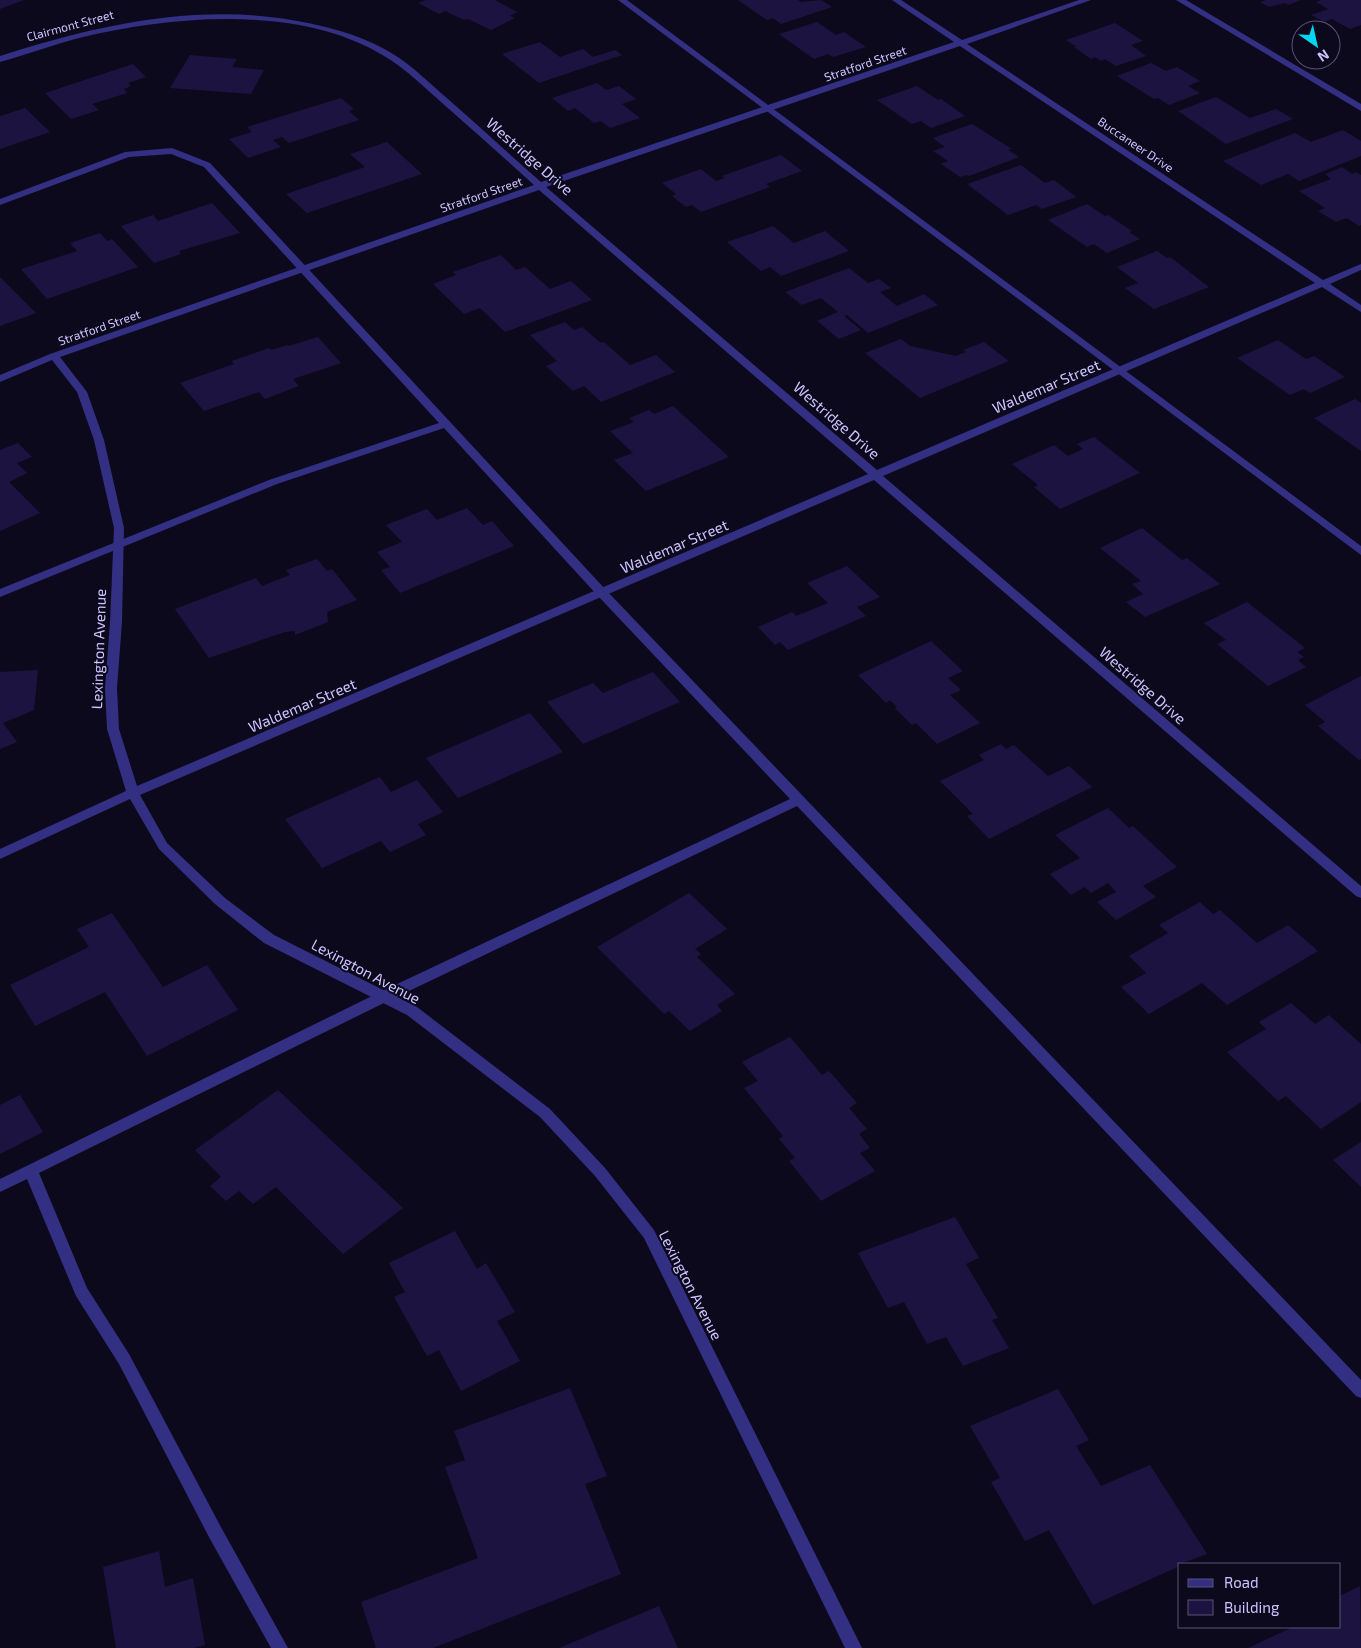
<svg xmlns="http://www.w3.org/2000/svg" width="1361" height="1648" viewBox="0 0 1361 1648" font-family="'Exo 2',sans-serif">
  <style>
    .building { fill: #1d1340 }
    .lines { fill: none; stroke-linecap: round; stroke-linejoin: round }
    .service { fill: #332f82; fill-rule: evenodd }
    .minor { fill: #332f82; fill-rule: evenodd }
    .labels { text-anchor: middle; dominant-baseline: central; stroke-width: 4; stroke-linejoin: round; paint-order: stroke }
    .far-street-label { font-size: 12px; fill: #ccc5ff; stroke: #0d091d }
    .street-label { font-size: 15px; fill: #ccc5ff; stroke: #0d091d }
  </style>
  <rect width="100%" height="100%" fill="#0d091d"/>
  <!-- building -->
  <path class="building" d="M 0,0 L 24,0 L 0,9 Z
    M 426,0 L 495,0 L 517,12 L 510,16 L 515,18 L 491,30 L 468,19 L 464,20 L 445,11 L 439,14 L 418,3 Z
    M 738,0 L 798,0 L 801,2 L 821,0 L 832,7 L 781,24 L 773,18 L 767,20 Z
    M 1266,0 L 1301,0 L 1288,5 L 1285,3 L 1269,7 L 1260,2 Z
    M 1321,0 L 1361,0 L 1361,25 L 1350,29 L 1332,19 L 1324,22 L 1311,15 L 1328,9 L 1316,2 Z
    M 817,22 L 836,35 L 844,32 L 866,47 L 833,57 L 828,54 L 814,59 L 779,34 Z
    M 1115,23 L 1143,41 L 1131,45 L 1146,56 L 1116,66 L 1105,59 L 1101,61 L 1095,57 L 1091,59 L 1074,47 L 1077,47 L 1066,40 Z
    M 540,42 L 560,57 L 583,49 L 593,57 L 615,50 L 622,55 L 539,83 L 502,54 Z
    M 190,55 L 237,59 L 232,67 L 264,70 L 251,94 L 170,88 Z
    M 1151,63 L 1166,71 L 1177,67 L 1200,81 L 1188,86 L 1200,93 L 1169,105 L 1158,98 L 1154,99 L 1117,76 Z
    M 133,64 L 146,77 L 128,83 L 131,86 L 124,89 L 127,93 L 92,104 L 99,110 L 71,119 L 45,93 Z
    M 597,83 L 606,90 L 619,86 L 636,99 L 622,104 L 640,118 L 610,128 L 601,121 L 594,123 L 575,108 L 568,111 L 552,98 Z
    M 917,86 L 938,100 L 941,99 L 965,116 L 931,128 L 921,121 L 912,124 L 877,100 Z
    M 1216,97 L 1250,118 L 1276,109 L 1293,119 L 1226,144 L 1178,111 Z
    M 341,98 L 354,109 L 349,111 L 359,120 L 289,143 L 282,137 L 273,140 L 281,147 L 248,158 L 229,139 L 252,132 L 247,127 Z
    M 25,108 L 50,132 L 0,149 L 0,116 Z
    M 972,124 L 1012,149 L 1008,150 L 1019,157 L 969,176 L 967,175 L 960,177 L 941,164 L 948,161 L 933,151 L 945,147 L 933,138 Z
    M 1343,130 L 1361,141 L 1361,156 L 1299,181 L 1288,174 L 1261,185 L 1223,161 L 1295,133 L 1311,142 Z
    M 387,142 L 422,174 L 307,213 L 286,194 L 365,167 L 350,154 Z
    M 781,155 L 802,171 L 766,184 L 770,187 L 701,212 L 692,205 L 686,207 L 672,196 L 676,194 L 662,183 L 701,169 L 716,181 L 725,178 L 722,176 Z
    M 1021,165 L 1045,183 L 1054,180 L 1076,197 L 1042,209 L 1036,205 L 1008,215 L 967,184 Z
    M 1342,167 L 1352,174 L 1356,172 L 1361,175 L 1361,225 L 1359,226 L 1347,218 L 1336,222 L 1318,211 L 1325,208 L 1299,191 L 1331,179 L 1325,174 Z
    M 212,203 L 240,233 L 179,251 L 181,254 L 154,263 L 121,226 L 153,215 L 158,221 Z
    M 1087,204 L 1105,216 L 1108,215 L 1132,231 L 1129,232 L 1140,239 L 1107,253 L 1094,244 L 1087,247 L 1048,220 Z
    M 773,226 L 794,243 L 825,231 L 849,251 L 781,276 L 770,267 L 761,271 L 727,242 Z
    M 100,233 L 107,241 L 112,239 L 138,267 L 47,299 L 21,269 L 77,251 L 70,243 Z
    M 1157,251 L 1167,258 L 1170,257 L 1209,287 L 1154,309 L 1125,288 L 1138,283 L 1117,267 Z
    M 501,255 L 516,270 L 525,267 L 550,289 L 571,281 L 592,300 L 505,332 L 480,308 L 464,314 L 433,284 L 456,275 L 453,272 Z
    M 849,268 L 868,283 L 879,279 L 891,288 L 880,292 L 897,306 L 924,294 L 938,305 L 868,333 L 847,315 L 844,316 L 861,330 L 839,339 L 817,321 L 838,312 L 821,298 L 802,305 L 785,292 Z
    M 0,277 L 36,313 L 0,326 Z
    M 565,322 L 574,330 L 582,327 L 601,343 L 604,342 L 630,365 L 656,355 L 675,372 L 601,402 L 584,386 L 573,391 L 546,366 L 557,361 L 530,335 Z
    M 318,337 L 341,363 L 293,379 L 299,386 L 265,399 L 259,392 L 204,411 L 180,383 L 234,364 L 232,361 L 269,348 L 271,350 L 288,345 L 289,346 Z
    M 901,339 L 910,346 L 956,356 L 966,352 L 963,350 L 984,342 L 1009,361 L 920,398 L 865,353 Z
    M 1278,340 L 1306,359 L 1314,356 L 1345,377 L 1310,393 L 1304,389 L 1290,395 L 1237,358 Z
    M 1355,399 L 1361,403 L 1361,451 L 1314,418 Z
    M 673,406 L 729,457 L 646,491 L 614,460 L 633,453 L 610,431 L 634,422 L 629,418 L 649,410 L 654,414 Z
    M 1094,437 L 1140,473 L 1060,509 L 1034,487 L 1038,485 L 1012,464 L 1054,445 L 1068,456 L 1083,449 L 1077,444 Z
    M 18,443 L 32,457 L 17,463 L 27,473 L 9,482 L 40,513 L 0,531 L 0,450 Z
    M 467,508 L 483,525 L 492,521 L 514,546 L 400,593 L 381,570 L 390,567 L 377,552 L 402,542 L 386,525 L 427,509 L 437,520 Z
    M 1142,528 L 1182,560 L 1187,558 L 1220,584 L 1145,617 L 1126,602 L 1143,594 L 1132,584 L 1141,581 L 1100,548 Z
    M 317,559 L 327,571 L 332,569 L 357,600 L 327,612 L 328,622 L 295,635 L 295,631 L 285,632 L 209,658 L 175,609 L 256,578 L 262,586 L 290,575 L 286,570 Z
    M 847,566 L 880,597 L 857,607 L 866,616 L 788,650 L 780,642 L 775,645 L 758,627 L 792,612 L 796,616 L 828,603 L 807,583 Z
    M 1247,602 L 1305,648 L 1297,652 L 1304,657 L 1298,660 L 1306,667 L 1268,686 L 1217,644 L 1226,640 L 1204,623 Z
    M 931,641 L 963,671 L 948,678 L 961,690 L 950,695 L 980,723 L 937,744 L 916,723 L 912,725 L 895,708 L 897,707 L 890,700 L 886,703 L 858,675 Z
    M 38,670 L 34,710 L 3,723 L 17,742 L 0,749 L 0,672 Z
    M 653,672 L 680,702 L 583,744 L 547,702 L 593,683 L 603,693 Z
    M 1361,676 L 1361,759 L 1359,760 L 1318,726 L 1325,722 L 1305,705 Z
    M 530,713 L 563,752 L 458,798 L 426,758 Z
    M 1001,744 L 1006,749 L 1014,745 L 1048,776 L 1069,766 L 1092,787 L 989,839 L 967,816 L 973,814 L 940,781 L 984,760 L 979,755 Z
    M 380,777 L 391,792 L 417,780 L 443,812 L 418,824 L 426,835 L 390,852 L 381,841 L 322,868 L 285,819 Z
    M 1108,808 L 1129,828 L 1133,826 L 1177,867 L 1143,886 L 1156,897 L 1116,920 L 1097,902 L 1116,892 L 1108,883 L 1091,893 L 1085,887 L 1071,895 L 1050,874 L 1080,858 L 1055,835 Z
    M 689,893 L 727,929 L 695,949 L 701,954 L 697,957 L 735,994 L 717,1005 L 722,1011 L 690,1031 L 669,1011 L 664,1014 L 597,947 Z
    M 1200,902 L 1213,914 L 1220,910 L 1257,943 L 1288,925 L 1318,951 L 1227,1005 L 1202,983 L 1149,1014 L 1121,987 L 1146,973 L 1129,956 L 1168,933 L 1159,925 Z
    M 112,913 L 163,987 L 207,965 L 238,1010 L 147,1056 L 105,992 L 35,1026 L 10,985 L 89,947 L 77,929 Z
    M 1291,1003 L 1315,1024 L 1329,1015 L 1361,1044 L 1361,1102 L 1321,1129 L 1286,1096 L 1278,1101 L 1227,1052 L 1266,1029 L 1259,1022 Z
    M 790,1037 L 822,1075 L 829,1071 L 857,1103 L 849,1108 L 867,1129 L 859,1134 L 870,1148 L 860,1153 L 875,1171 L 821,1201 L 789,1161 L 795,1158 L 779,1139 L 783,1136 L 744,1088 L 758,1081 L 742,1062 Z
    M 278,1090 L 403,1208 L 343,1254 L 276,1187 L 253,1204 L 239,1191 L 226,1201 L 210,1186 L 221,1177 L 195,1150 Z
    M 20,1095 L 43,1132 L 0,1154 L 0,1105 Z
    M 1361,1142 L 1361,1187 L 1333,1160 Z
    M 955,1217 L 979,1258 L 966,1264 L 998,1318 L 992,1320 L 1009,1348 L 963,1366 L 946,1337 L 927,1344 L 904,1302 L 888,1308 L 858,1253 Z
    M 455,1231 L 477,1269 L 486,1263 L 515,1312 L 497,1321 L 520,1361 L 461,1391 L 439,1350 L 427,1356 L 394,1297 L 405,1292 L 389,1263 Z
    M 570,1388 L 607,1476 L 585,1484 L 621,1574 L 433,1648 L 376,1648 L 361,1602 L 478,1558 L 445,1467 L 465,1460 L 454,1431 Z
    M 1058,1389 L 1089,1440 L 1076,1446 L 1101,1486 L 1150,1465 L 1207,1554 L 1180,1564 L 1180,1566 L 1093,1605 L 1049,1530 L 1025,1541 L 991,1482 L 1000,1478 L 970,1426 Z
    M 159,1551 L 165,1587 L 193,1578 L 205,1645 L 194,1648 L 116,1648 L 103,1567 Z
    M 1360,1586 L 1361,1648 L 1248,1648 L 1293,1627 L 1340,1627 L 1340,1596 Z
    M 659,1606 L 678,1648 L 559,1648 Z"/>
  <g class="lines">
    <!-- service -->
    <path class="service" d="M 618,0 L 627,0 L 1361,546 L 1361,555 Z
      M 1176,0 L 1186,0 L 1361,104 L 1361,111 Z
      M 172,148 L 210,163 L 606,590 L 1361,1380 L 1361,1398 L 1356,1396 L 797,806 L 388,1001 L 39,1173 L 87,1288 L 129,1354 L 222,1529 L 288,1648 L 271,1648 L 210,1539 L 119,1364 L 76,1296 L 27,1179 L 0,1192 L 0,1179 L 378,993 L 790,799 L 598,596 L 444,428 L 277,484 L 0,597 L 0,589 L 269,480 L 439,423 L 204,167 L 171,154 L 129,157 L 0,205 L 0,199 L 125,152 Z"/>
    <!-- minor -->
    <path class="minor" d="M 892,0 L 901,0 L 962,40 L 1079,0 L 1091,0 L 967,44 L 1323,280 L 1361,264 L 1361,270 L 1330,284 L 1361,305 L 1361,312 L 1322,287 L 883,476 L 1361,886 L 1361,898 L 1356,896 L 874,480 L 140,795 L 167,843 L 225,898 L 274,935 L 417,1007 L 550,1109 L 605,1168 L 654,1230 L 862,1648 L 845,1648 L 644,1238 L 595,1176 L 540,1117 L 407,1015 L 264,943 L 215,904 L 159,849 L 130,799 L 0,859 L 0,849 L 126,791 L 107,729 L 105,688 L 110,622 L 114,528 L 94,440 L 77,392 L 52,360 L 0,382 L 0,375 L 50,354 L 534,185 C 503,157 472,129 441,102 C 424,87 408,71 389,59 C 304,4 176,15 83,37 C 55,44 28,54 0,62 L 0,56 C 100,24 204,1 308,23 C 338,29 367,38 393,54 C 413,66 430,84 448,99 C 480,127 510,155 541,182 L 954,42 ZM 960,46 L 1315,283 L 877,470 L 546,187 ZM 539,190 L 868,474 L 137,786 L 119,729 L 117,688 L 122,622 L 124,528 L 104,440 L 87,392 L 60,357 Z"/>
  </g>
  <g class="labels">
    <!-- far-street labels -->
    <g class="far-street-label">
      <text transform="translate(70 25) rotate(-15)">Clairmont Street</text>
      <text transform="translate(865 63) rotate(-19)">Stratford Street</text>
      <text transform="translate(1136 144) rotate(34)">Buccaneer Drive</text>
      <text transform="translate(481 194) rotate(-19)">Stratford Street</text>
      <text transform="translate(99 327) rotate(-19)">Stratford Street</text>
    </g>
    <!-- street labels -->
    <g class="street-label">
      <text transform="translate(530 156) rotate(41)">Westridge Drive</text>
      <text transform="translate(1046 386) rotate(-23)">Waldemar Street</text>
      <text transform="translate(837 420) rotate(41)">Westridge Drive</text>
      <text transform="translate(674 546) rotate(-23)">Waldemar Street</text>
      <text transform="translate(98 649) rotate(-88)">Lexington Avenue</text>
      <text transform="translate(1143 685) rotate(41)">Westridge Drive</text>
      <text transform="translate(302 705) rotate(-23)">Waldemar Street</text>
      <text transform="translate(366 971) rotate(28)">Lexington Avenue</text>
      <text transform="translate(691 1285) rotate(63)">Lexington Avenue</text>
    </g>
  </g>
  <!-- legend -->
  <rect x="1178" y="1563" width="162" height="65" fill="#0d091d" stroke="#595477"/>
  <rect x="1188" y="1579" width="25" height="8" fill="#332f82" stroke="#595477"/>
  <text x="1224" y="1588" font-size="15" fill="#ccc5ff">Road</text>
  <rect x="1188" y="1600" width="25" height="15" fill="#1d1340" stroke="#595477"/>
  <text x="1224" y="1613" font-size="15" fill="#ccc5ff">Building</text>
  <!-- north arrow -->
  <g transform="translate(1316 45) rotate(146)"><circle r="24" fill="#0d091d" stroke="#595477"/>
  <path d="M0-4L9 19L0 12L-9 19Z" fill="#00d6f0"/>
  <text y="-8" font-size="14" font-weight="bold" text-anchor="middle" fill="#ccc5ff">N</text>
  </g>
</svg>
